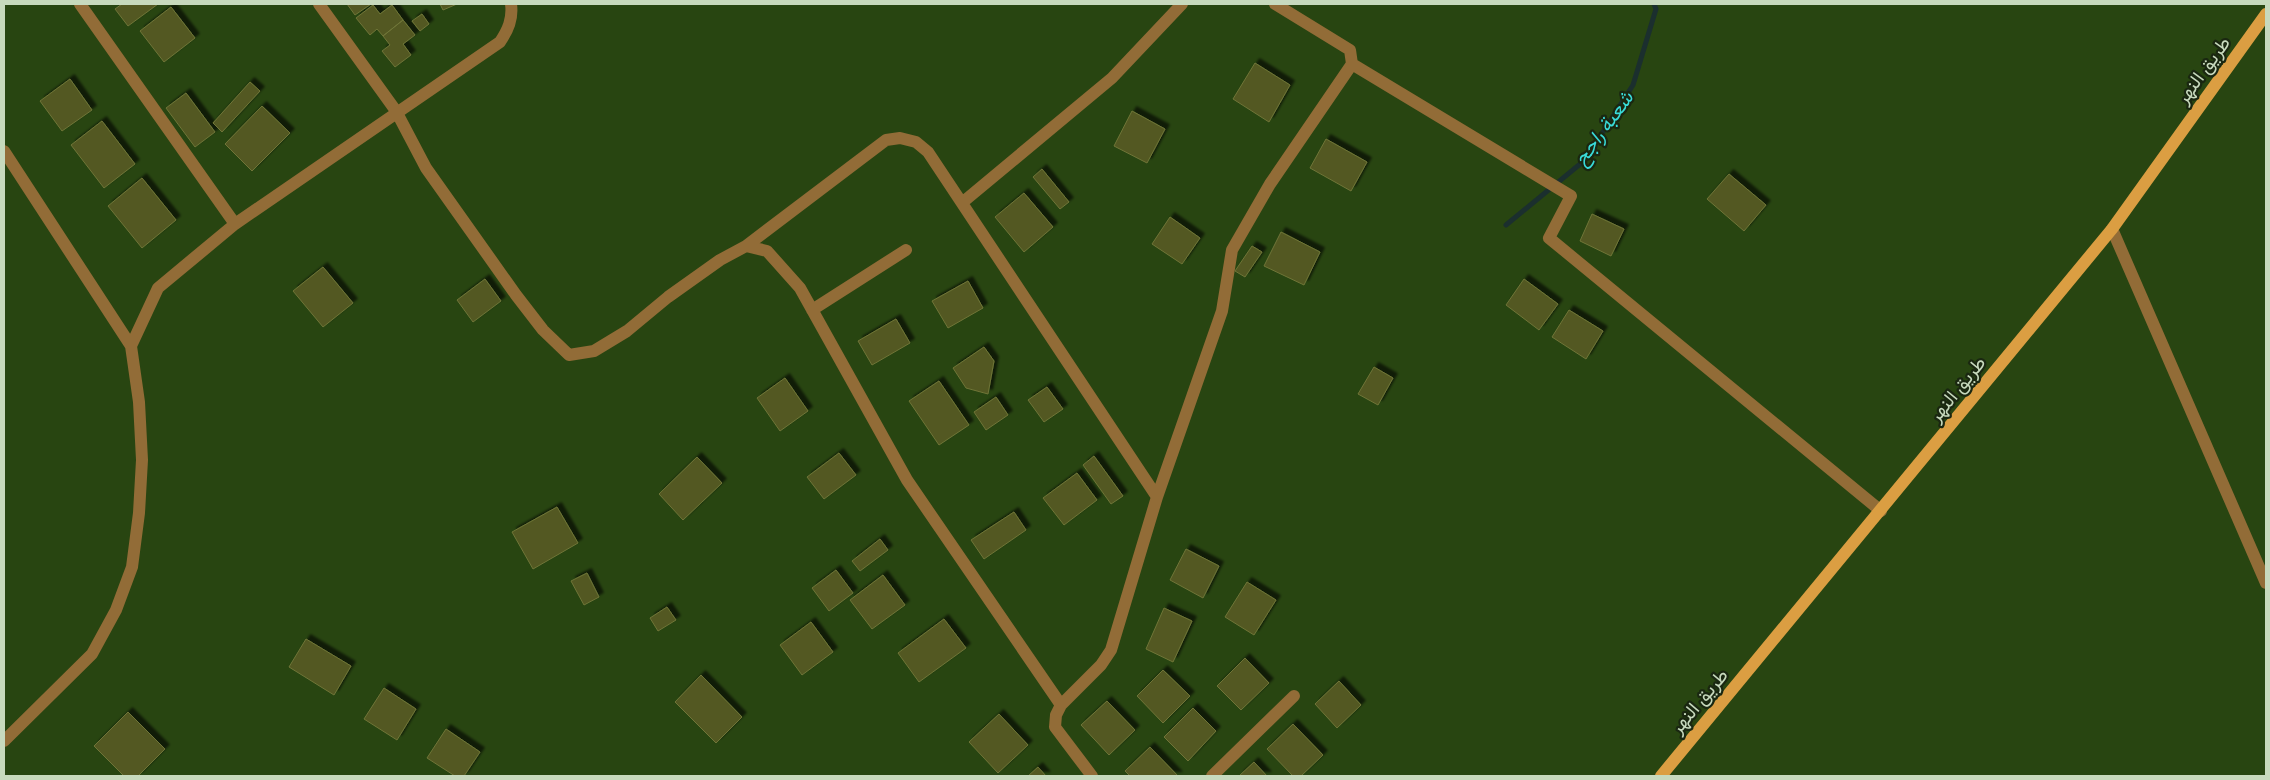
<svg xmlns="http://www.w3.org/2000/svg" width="2270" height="780" viewBox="0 0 2270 780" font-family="Cabin,Vazirmatn,sans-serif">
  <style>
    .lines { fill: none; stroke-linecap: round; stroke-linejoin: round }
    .stream { stroke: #1b2f2e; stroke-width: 5 }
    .building { fill: #535821; stroke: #6f7538; filter: url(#shadow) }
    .minor { stroke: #926c37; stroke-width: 12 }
    .major { stroke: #db9e42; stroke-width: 12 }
    .labels { text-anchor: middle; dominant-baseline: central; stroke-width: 4.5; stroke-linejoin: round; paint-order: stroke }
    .street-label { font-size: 19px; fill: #c7d9bd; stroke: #1a2711 }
    .water-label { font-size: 20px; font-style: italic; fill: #39dbd9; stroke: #1a2711 }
  </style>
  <defs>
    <filter id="shadow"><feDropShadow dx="4.5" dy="-4.5" stdDeviation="1" flood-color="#0009"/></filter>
  </defs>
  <rect width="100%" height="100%" fill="#284511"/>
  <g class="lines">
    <!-- stream -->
    <path class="stream" d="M 1506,225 L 1585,160 L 1633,85 L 1656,9 L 1654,4"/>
  </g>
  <!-- building -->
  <path class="building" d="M 122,4 L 158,4 L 128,26 L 115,9 Z
    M 347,4 L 371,4 L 355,15 Z
    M 440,4 L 457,4 L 443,10 Z
    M 373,5 L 380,14 L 392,5 L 403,20 L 383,36 L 377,29 L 370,35 L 356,18 Z
    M 171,7 L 195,38 L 164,62 L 140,31 Z
    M 422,14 L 429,24 L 420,31 L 412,21 Z
    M 403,20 L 415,35 L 403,44 L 411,55 L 395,67 L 382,51 L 390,45 L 383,36 Z
    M 1255,63 L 1290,85 L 1269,122 L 1233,99 Z
    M 70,79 L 92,110 L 62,131 L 40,101 Z
    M 250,82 L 260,91 L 222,132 L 213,123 Z
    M 186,93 L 215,132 L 195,147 L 166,108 Z
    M 262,106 L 290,133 L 252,171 L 225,144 Z
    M 1132,111 L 1165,129 L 1147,163 L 1114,146 Z
    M 102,121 L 135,164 L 104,188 L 71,145 Z
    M 1326,139 L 1367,162 L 1351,191 L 1310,168 Z
    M 1042,169 L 1069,202 L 1060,209 L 1033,177 Z
    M 1729,174 L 1766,205 L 1744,231 L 1707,199 Z
    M 142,178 L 176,220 L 142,248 L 108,206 Z
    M 1024,193 L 1053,227 L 1024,252 L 995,217 Z
    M 1592,214 L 1624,229 L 1611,256 L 1580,241 Z
    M 1170,217 L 1200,238 L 1182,264 L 1152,244 Z
    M 1281,232 L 1320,252 L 1304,285 L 1264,266 Z
    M 1252,246 L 1262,252 L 1245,277 L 1235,271 Z
    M 323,267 L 353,303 L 323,327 L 293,291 Z
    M 485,279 L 501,301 L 473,322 L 457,300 Z
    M 1524,279 L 1558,304 L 1539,330 L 1506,305 Z
    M 968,281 L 983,308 L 948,328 L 932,301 Z
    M 1569,310 L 1603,331 L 1586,359 L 1552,337 Z
    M 896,319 L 910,343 L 872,365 L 858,341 Z
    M 984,347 L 994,361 L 988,394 L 966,388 L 953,368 Z
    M 1374,367 L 1393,378 L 1378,405 L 1358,394 Z
    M 785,378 L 808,411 L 780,431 L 757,398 Z
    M 939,381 L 969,425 L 939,445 L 909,401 Z
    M 1047,387 L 1063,409 L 1044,422 L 1028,400 Z
    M 996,397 L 1008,415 L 986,430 L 974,412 Z
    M 839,453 L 856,475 L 824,499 L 807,477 Z
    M 1094,456 L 1123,496 L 1111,504 L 1083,465 Z
    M 697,457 L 722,483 L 683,520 L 659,494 Z
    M 1077,473 L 1097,500 L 1064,525 L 1043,498 Z
    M 557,507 L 578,543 L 533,569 L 512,532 Z
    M 1014,512 L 1026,530 L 984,559 L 971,540 Z
    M 880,539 L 888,550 L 860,571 L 852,561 Z
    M 1186,549 L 1219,566 L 1203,598 L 1170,580 Z
    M 836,570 L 853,593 L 829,611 L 812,588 Z
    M 587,573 L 599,597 L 584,605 L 571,581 Z
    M 883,575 L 905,605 L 872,629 L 850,600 Z
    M 1247,582 L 1276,600 L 1254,635 L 1225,617 Z
    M 667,607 L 676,620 L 658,631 L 650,618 Z
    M 1164,608 L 1192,621 L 1173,662 L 1146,649 Z
    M 944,619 L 966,648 L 919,682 L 898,653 Z
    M 811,622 L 833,652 L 802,675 L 780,645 Z
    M 306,639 L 351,666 L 334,695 L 289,667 Z
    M 1245,658 L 1269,683 L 1241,710 L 1217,686 Z
    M 1163,670 L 1190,696 L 1163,723 L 1137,696 Z
    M 701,675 L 742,717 L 716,743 L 675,702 Z
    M 1339,681 L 1361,705 L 1337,728 L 1315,704 Z
    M 384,688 L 416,709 L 397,740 L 364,719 Z
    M 1107,701 L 1135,730 L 1109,755 L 1081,725 Z
    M 1193,708 L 1216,731 L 1188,761 L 1164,737 Z
    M 128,712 L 165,749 L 138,776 L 124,776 L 94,746 Z
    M 999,714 L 1028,745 L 998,773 L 969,742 Z
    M 1293,724 L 1323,755 L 1301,776 L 1293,776 L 1267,749 Z
    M 446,729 L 480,752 L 464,776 L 455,776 L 427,758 Z
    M 1150,747 L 1178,776 L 1130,776 L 1125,771 Z
    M 1254,762 L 1267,776 L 1239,776 Z
    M 1038,767 L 1046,776 L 1028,776 Z"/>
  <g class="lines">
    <!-- minor -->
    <path class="minor" d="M 80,4 L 235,224
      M 319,4 L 396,111 L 426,168 L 516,295 L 543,330 L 569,355 L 594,351 L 627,331 L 668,297 L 720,260 L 746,246 L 767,251 L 800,288 L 907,480 L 1061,705 L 1056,715 L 1055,727 L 1092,776
      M 1352,64 L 1571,196 L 1549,238 L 1881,511
      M 4,151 L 131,346
      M 963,202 L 1112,78 L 1182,4
      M 2112,229 L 2266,583
      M 746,246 L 886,140 L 900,138 L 916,142 L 928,152 L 1157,497
      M 812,310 L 906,250
      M 1061,705 L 1101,665 L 1111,650 L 1157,497 L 1222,311 L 1232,250 L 1270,184 L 1352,64 L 1350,50 L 1275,4
      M 4,741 L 92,654 L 116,610 L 132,567 L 139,513 L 142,460 L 139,402 L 131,346 L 158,288 L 235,224 L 500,42 C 508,30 513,19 511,4
      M 1212,776 L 1294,696"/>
    <!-- major -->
    <path class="major" d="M 1661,776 L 2112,229 L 2266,14"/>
  </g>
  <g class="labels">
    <!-- street labels -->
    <g class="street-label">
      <text transform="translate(2203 70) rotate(-54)">طريق النهر</text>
      <text transform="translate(1957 389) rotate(-51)">طريق النهر</text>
      <text transform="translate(1699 701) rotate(-50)">طريق النهر</text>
    </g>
    <!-- water labels -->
    <g class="water-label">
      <text transform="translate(1603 128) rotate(-54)">شعبة راجح</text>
    </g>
  </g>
  <!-- border -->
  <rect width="2270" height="780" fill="none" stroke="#c7d9bd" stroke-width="10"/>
</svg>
